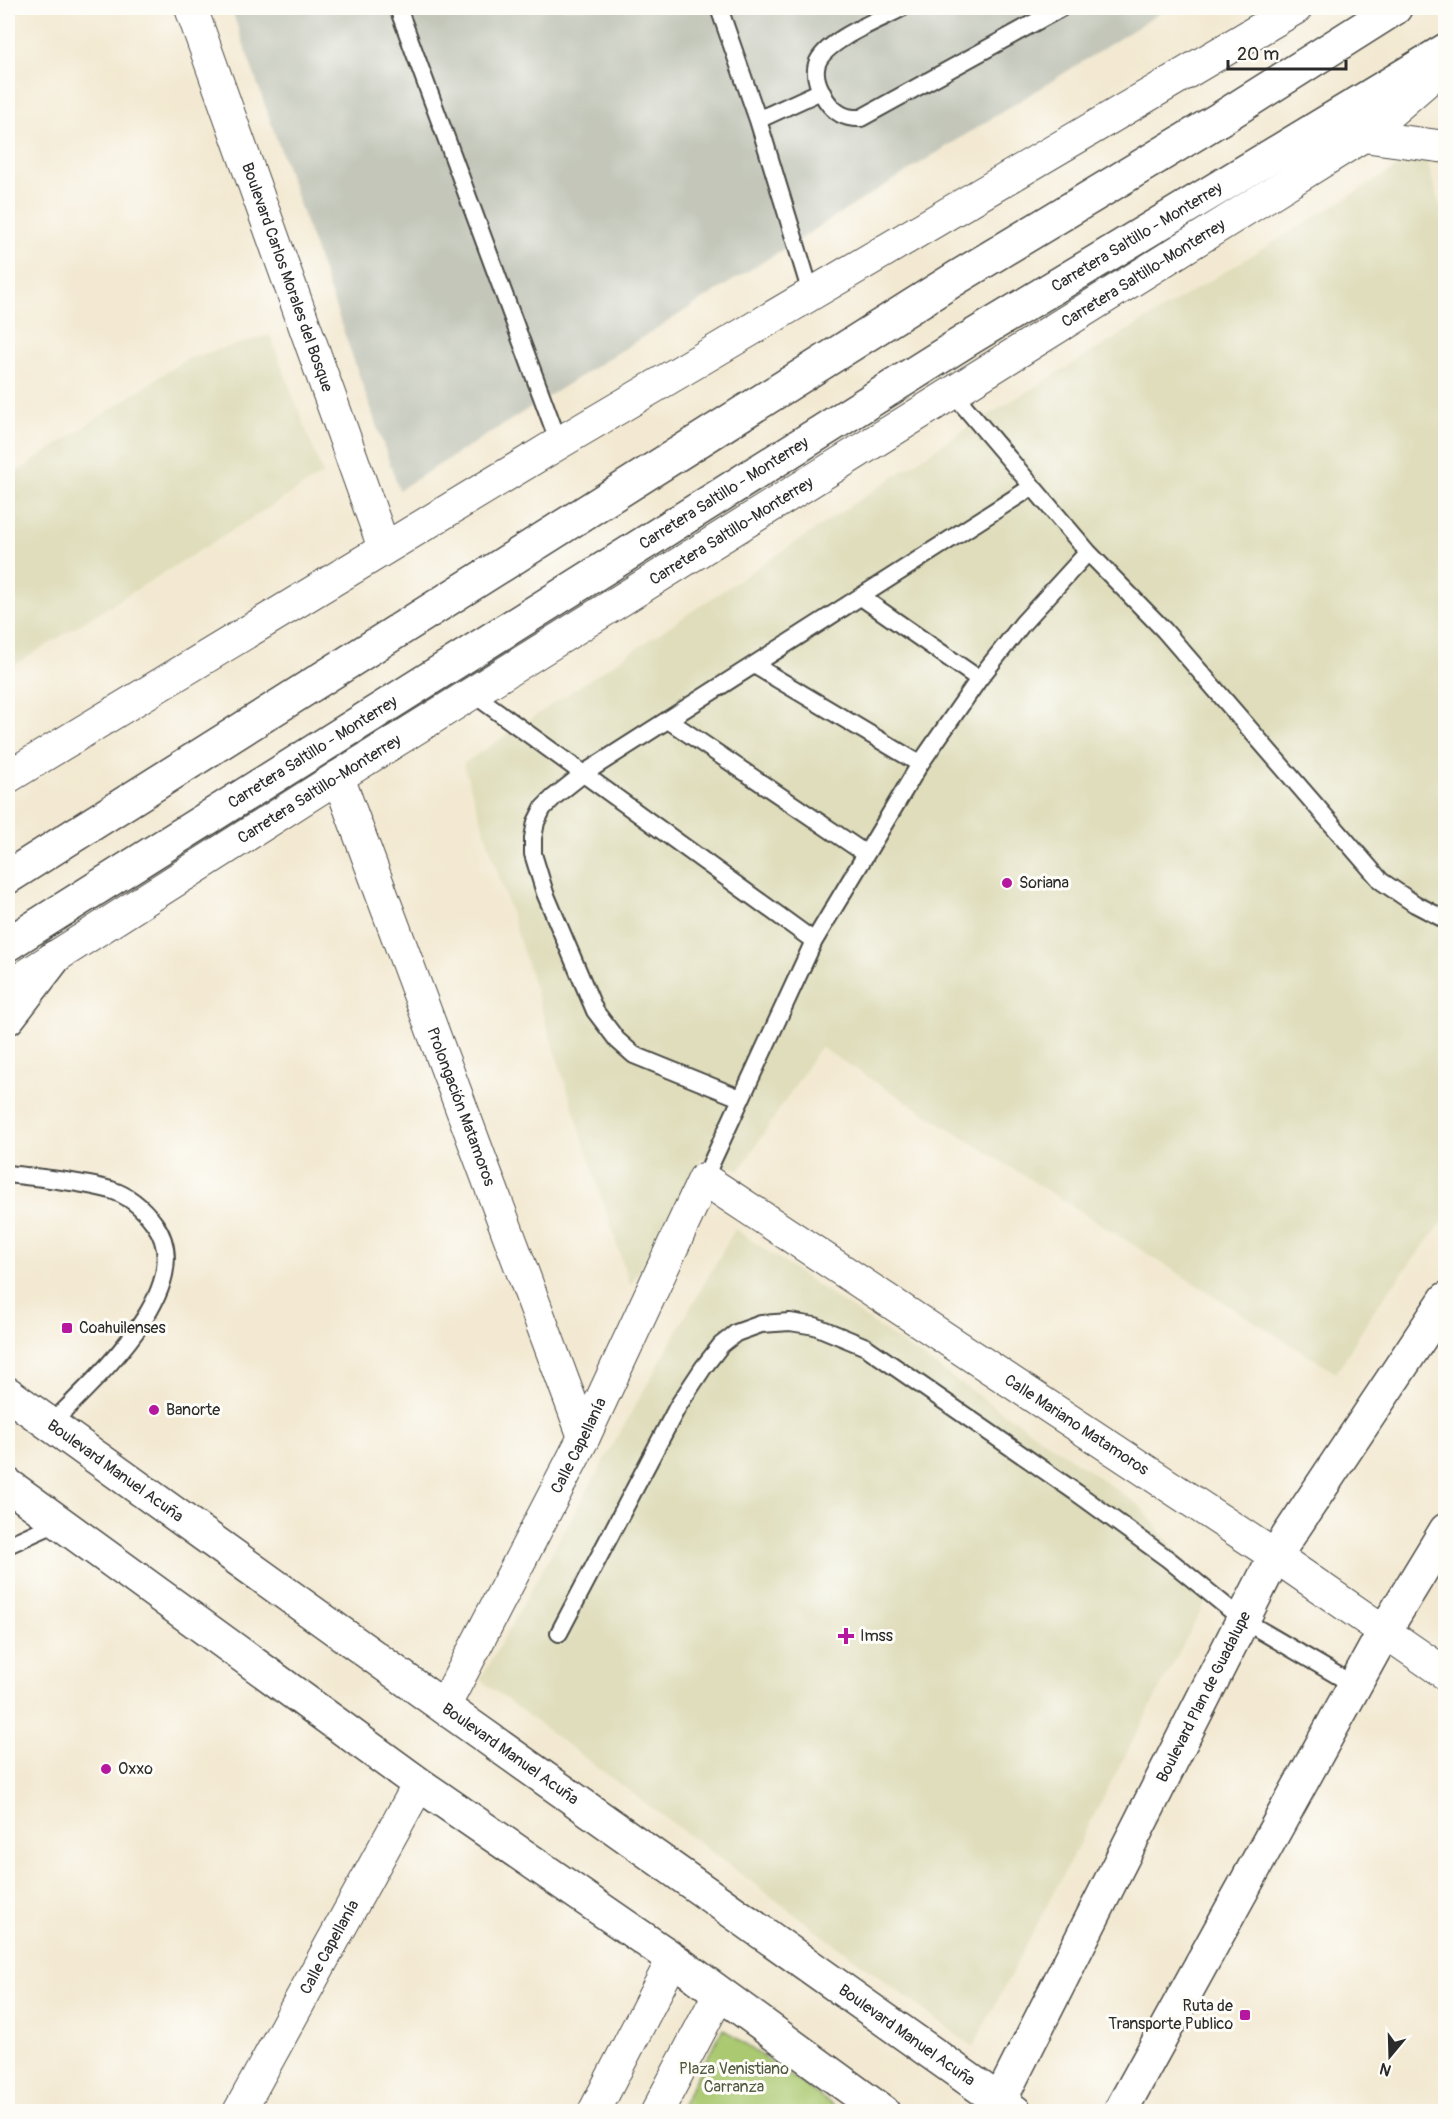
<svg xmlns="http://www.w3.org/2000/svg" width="1453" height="2119" viewBox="0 0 1453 2119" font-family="Pangolin,sans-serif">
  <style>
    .built { fill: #dfddbb }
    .industrial { fill: #c3c6b9 }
    .green { fill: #aac971; stroke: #6a7a4e; stroke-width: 1.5 }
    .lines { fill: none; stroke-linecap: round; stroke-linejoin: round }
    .lane-casing { stroke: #494844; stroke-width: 20 }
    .street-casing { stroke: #494844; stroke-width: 34 }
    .secondary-casing { stroke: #494844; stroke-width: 36 }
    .primary-casing { stroke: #494844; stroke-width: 36 }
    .highway-casing { stroke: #494844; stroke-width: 36 }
    .lane { stroke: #fff; stroke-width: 16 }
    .street { stroke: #fff; stroke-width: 32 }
    .secondary { stroke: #fff; stroke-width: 33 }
    .primary { stroke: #fff; stroke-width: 33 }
    .highway { stroke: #fff; stroke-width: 33 }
    .poi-dot { fill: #b5179e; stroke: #fdfcf7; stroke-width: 2 }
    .labels { text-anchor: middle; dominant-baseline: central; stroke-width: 6; stroke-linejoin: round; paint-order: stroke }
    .street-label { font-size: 16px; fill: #2b2b2b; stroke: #fdfcf7 }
    .poi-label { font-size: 16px; fill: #2b2b2b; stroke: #fdfcf7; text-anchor: start }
    .park-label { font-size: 16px; fill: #515a40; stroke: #fdfcf7 }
  </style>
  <rect width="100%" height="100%" fill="#fdfcf7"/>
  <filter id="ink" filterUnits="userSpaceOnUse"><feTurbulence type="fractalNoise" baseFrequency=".0167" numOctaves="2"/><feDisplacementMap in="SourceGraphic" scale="12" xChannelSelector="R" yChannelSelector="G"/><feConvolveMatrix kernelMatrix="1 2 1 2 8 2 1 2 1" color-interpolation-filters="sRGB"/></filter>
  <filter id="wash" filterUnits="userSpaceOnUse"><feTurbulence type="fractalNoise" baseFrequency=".008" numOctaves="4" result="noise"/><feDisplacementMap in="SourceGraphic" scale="24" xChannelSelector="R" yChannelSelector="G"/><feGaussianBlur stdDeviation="1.35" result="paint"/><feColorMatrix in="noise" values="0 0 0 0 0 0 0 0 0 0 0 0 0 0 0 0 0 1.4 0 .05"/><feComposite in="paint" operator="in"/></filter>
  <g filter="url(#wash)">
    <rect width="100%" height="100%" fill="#f3e9d2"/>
    <!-- built -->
    <path class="built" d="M 1424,151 L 1446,225 L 1445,1219 L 1377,1306 L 1336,1373 L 820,1047 L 740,1170 L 702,1158 L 630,1286 L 463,764 L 970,426 Z
      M 270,335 L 323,474 L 8,669 L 8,478 L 186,359 Z
      M 735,1229 L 1139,1505 L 1210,1593 L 973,2047 L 480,1680 Z"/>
    <!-- industrial -->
    <path class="industrial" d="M 231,8 L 1168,8 L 399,490 Z"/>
    <!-- green -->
    <path class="green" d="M 723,2029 L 841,2111 L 678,2111 Z"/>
  </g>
  <g filter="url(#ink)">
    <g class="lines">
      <defs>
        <path id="lane" d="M 398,8 L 559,443
          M 719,8 L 758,120 L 811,293
          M 902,8 C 881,19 824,41 817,64 C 813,77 820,89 826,100 C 835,113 845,119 861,118 L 1061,8
          M 758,120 L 821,91
          M 953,393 L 1088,552
          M 861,597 L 979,679
          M 754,665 L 920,764
          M 472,693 L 814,941
          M 668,720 L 866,854
          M 740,1098 L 634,1055 L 617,1040 L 595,1011 L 545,893 L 533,854 L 533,838 L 536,822 L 543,808 L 554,797 L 583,774 L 1032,487
          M 8,1174 C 41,1178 79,1181 111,1190 C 130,1196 143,1208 154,1223 C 202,1287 91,1382 50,1425
          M 704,1179 L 814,941 L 920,764 L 979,679 L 1023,623 L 1088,552 L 1164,630 L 1381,881 L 1415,904 L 1446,920
          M 8,1545 L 59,1522
          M 559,1633 L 678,1406 L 703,1368 L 721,1345 L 736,1333 L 761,1324 L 790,1322 L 815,1326 L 866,1347 L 1077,1493 L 1168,1559 L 1243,1620 L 1354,1685"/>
        <g id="street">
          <path id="s1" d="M 191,8 L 384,548"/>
          <path d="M 1363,136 L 1446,147"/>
          <path d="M 8,777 L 559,443 L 1296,8"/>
          <path id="s2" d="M 338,777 L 584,1437"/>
          <path id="s3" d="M 8,987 L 338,777 L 1363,136 L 1446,64"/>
          <path id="s4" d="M 444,1707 L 584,1437 L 704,1179 L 1275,1556 L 1446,1674"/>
          <path id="s5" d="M 239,2112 L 419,1784"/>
          <path d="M 594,2112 L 673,1959"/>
          <path d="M 657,2112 L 719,1994"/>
        </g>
        <g id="secondary">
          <path id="s6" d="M 999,2102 L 1275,1556 L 1446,1299"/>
          <path d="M 1120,2112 L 1384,1632 L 1446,1530"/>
        </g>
        <g id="primary">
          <path d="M 8,1018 L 55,957"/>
          <path id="s7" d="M 8,1394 L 444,1707 L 1015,2112"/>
          <path d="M 8,1485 L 419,1784 L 673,1959 L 883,2112"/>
        </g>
        <g id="highway">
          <path d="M 8,877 L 958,277 L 1223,117 L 1395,8"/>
          <path id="s8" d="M 8,944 L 970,338 L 1446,50"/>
        </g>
      </defs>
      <!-- lane casing -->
      <use href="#lane" class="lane-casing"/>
      <!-- street casing -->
      <use href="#street" class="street-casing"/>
      <!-- secondary casing -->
      <use href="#secondary" class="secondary-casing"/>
      <!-- primary casing -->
      <use href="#primary" class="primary-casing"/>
      <!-- highway casing -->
      <use href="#highway" class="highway-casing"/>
      <!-- lane -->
      <use href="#lane" class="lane"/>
      <!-- street -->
      <use href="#street" class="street"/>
      <!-- secondary -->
      <use href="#secondary" class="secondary"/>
      <!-- primary -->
      <use href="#primary" class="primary"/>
      <!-- highway -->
      <use href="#highway" class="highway"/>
    </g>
  </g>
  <!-- markers -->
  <g class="poi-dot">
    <circle cx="1007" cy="883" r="6"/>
    <rect x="61" y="1322" width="12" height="12" rx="3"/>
    <circle cx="154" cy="1410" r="6"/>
    <path d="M843 1627h6v6h6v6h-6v6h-6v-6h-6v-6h6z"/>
    <circle cx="106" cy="1769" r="6"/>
    <rect x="1239" y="2009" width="12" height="12" rx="3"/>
  </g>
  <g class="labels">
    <!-- street labels -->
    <g class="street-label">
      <text stroke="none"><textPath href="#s8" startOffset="1332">Carretera Saltillo - Monterrey</textPath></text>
      <text stroke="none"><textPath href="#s3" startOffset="1341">Carretera Saltillo-Monterrey</textPath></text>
      <text stroke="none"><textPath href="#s1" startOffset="286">Boulevard Carlos Morales del Bosque</textPath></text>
      <text stroke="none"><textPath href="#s8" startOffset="846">Carretera Saltillo - Monterrey</textPath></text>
      <text stroke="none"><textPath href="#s3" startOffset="855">Carretera Saltillo-Monterrey</textPath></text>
      <text stroke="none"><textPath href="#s8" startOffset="360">Carretera Saltillo - Monterrey</textPath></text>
      <text stroke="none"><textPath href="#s3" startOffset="369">Carretera Saltillo-Monterrey</textPath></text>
      <text stroke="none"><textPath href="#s2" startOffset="352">Prolongación Matamoros</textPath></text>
      <text stroke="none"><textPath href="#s4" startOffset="1035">Calle Mariano Matamoros</textPath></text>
      <text stroke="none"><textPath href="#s4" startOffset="294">Calle Capellanía</textPath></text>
      <text stroke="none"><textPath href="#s7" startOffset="132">Boulevard Manuel Acuña</textPath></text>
      <text stroke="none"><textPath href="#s6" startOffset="454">Boulevard Plan de Guadalupe</textPath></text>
      <text stroke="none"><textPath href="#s7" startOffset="618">Boulevard Manuel Acuña</textPath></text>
      <text stroke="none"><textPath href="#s5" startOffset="188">Calle Capellanía</textPath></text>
      <text stroke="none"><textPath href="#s7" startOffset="1104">Boulevard Manuel Acuña</textPath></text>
    </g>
    <!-- poi labels -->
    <g class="poi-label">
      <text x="1019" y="883">Soriana</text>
      <text x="79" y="1328">Coahuilenses</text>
      <text x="166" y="1410">Banorte</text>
      <text x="860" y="1636">Imss</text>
      <text x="118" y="1769">Oxxo</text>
      <text x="1233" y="2006" text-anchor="end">Ruta de<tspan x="1233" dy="18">Transporte Publico</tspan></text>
    </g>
    <!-- park labels -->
    <g class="park-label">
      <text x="734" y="2069">Plaza Venistiano<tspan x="734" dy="18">Carranza</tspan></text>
    </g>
  </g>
  <!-- margin -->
  <rect width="1453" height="2119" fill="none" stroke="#fdfcf7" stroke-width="30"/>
  <!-- north arrow -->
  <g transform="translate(1390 2056) rotate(199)" stroke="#fdfcf7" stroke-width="4.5" paint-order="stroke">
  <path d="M0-4.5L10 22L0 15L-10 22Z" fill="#2b2b2b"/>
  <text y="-9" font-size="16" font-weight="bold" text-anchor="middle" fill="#2b2b2b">N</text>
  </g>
  <!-- scale -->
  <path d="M1228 60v9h118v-9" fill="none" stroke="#2b2b2b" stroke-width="3"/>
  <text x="1237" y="60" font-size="18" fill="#2b2b2b" stroke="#fdfcf7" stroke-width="4.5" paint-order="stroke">20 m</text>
</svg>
